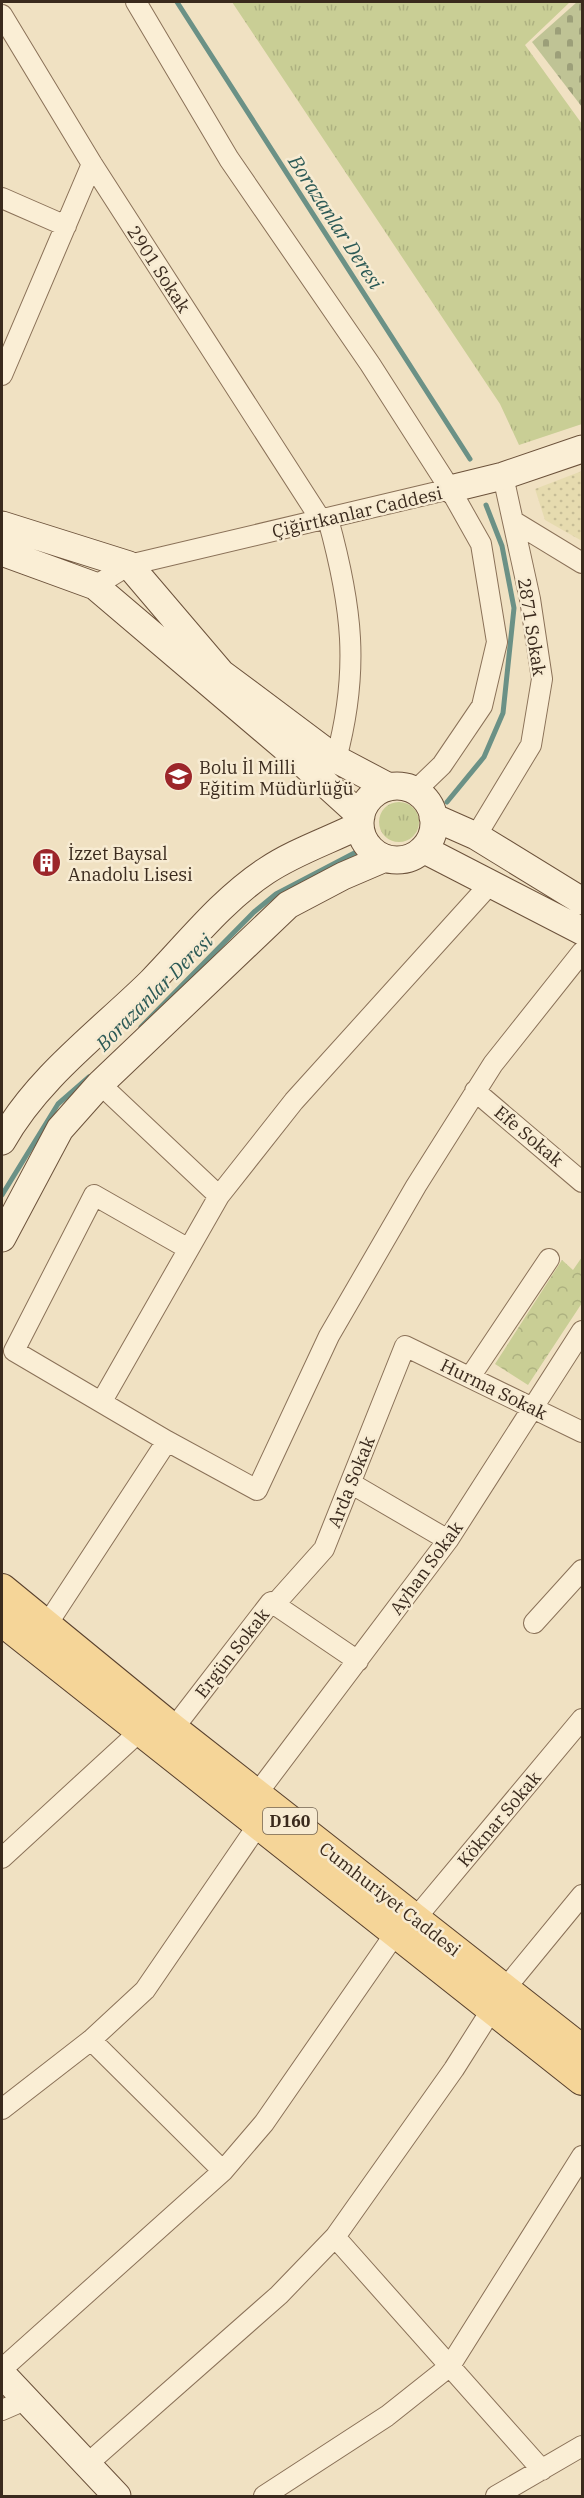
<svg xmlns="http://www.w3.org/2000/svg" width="584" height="2498" viewBox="0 0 584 2498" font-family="'IBM Plex Serif',serif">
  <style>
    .farmland { fill: url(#farmland-dots) }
    .grass { fill: url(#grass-tufts) }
    .forest { fill: url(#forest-crowns) }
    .cemetery { fill: url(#cemetery-stones) }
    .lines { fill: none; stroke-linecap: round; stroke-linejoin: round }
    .stream { stroke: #6b9186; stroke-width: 5 }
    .street-casing { stroke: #8a7158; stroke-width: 22 }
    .secondary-casing { stroke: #6c523b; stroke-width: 29 }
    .primary-casing { stroke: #58402d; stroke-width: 32 }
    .street { stroke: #faeed5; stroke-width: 20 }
    .secondary { stroke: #faeed5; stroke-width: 27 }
    .primary { stroke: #f5d598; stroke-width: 30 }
    .labels { text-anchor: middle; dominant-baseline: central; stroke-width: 5; stroke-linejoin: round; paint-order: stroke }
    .shield { fill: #f7ebd2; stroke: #736453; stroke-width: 1.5 }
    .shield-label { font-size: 16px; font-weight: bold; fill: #3a2a1d }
    .street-label { font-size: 18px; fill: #3a2a1d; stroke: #f7ebd2 }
    .poi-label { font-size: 18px; fill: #3a2a1d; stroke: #f7ebd2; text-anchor: start }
    .water-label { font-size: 20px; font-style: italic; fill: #2c5a56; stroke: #f7ebd2 }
  </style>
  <defs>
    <pattern id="farmland-dots" width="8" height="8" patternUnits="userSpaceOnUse" patternTransform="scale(1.5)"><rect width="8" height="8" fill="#e6dbaf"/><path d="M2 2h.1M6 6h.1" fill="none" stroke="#c6bc96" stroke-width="1.8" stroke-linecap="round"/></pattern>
    <pattern id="grass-tufts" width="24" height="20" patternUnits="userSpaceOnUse" patternTransform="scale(1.5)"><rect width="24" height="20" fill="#c9ce95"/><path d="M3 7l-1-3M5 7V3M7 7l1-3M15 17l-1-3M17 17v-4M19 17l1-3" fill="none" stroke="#adb180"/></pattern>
    <pattern id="forest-crowns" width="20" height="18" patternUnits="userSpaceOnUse" patternTransform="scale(1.5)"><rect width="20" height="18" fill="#c9ce95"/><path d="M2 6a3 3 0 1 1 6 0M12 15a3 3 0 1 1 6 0" fill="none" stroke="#adb180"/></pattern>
    <pattern id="cemetery-stones" width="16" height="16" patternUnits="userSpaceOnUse" patternTransform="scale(1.5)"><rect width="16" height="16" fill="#bfc395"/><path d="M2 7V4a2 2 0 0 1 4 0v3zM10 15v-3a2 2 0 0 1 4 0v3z" fill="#9c9f79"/></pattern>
  </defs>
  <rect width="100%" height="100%" fill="#f0e1c2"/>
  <!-- farmland -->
  <path class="farmland" d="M 582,471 L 582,541 L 545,520 L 535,489 Z"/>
  <!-- grass -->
  <path class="grass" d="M 232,2 L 570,2 L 525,45 L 582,124 L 582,424 L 519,445 L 500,404 Z
    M379 822a20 20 0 1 1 40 0a20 20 0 1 1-40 0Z"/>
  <!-- forest -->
  <path class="forest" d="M 582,1257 L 582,1303 L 528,1385 L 495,1364 L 562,1260 L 573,1270 Z"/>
  <!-- cemetery -->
  <path class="cemetery" d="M 577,2 L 582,2 L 582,107 L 532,42 Z"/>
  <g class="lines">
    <!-- stream -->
    <path class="stream" d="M 177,2 L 470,459
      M 447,802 L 484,757 L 503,713 L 514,608 L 502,546 L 486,505
      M 141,1027 L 254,912 L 276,894 L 364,848
      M 2,1195 L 58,1104 L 89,1077"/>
    <defs>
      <path id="street" d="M 136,2 L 229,159 L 370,364 L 450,489 L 481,544 L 497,642 L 482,706 L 442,765 L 415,791
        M 2,15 L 92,164 L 321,520
        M 2,198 L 66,226
        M 2,375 L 92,164
        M 328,519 C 352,606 360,670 336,759
        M 513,521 L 582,563
        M 95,586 L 129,565 L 450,489
        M 476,836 L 531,745 L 542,679 L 530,599 L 503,476
        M 100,1084 L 219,1196
        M 475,1091 L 582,1182
        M 187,1248 L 94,1195 L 14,1351 L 167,1441 L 257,1490 L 329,1336 L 416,1186 L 493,1064 L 582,952
        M 470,1377 L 549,1259
        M 102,1401 L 219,1196 L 294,1101 L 491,883
        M 352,1484 L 448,1540
        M 274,1605 L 324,1549 L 405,1346 L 582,1432
        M 534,1623 L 582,1570
        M 46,1626 L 167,1441
        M 173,1729 L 271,1602 L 358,1661
        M 256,1795 L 448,1540 L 582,1331
        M 2,1858 L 139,1732
        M 415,1919 L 582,1719
        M 504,1990 L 582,1895
        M 91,2040 L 223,2171
        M 2,2109 L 91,2040 L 145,1990 L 258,1825
        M 335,2237 L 542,2470
        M 2,2369 L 223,2171 L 264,2123 L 397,1931
        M 2,2410 L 25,2400
        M 85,2466 L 279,2295 L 335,2237 L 454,2069 L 492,2009
        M 264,2496 L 387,2416 L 450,2366 L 582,2156
        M 496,2496 L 582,2446"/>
      <path id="secondary" d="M 450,489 L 503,476 L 582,449
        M 2,525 L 129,565 L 221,673 L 336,759 L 389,787
        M 2,552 L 95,586 L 295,756 L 361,816
        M360 823a37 37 0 1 1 74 0a37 37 0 1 1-74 0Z
        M 433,817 L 476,836 L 582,901
        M 423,849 L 582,931
        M 2,1141 C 37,1078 100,1032 151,982 C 187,945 222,900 266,871 C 294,852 330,840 360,825
        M 2,1238 L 60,1129 L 100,1084 L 288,905 L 343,876 L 385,858
        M 2,2374 L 117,2496"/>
      <path id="primary" d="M 2,1589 L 173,1729 L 582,2050
        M 2,1621 L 582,2080"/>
    </defs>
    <!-- street casing -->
    <use href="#street" class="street-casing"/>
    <!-- secondary casing -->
    <use href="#secondary" class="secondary-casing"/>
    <!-- primary casing -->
    <use href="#primary" class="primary-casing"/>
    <!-- street -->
    <use href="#street" class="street"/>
    <!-- secondary -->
    <use href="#secondary" class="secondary"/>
    <!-- primary -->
    <use href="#primary" class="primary"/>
  </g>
  <!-- icons -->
  <defs>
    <symbol id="school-disc" viewBox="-11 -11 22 22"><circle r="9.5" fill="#9c262a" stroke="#f7ebd2"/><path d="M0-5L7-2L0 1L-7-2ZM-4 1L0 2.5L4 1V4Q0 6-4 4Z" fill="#fff"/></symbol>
    <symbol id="building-disc" viewBox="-11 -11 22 22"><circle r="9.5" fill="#9c262a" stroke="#f7ebd2"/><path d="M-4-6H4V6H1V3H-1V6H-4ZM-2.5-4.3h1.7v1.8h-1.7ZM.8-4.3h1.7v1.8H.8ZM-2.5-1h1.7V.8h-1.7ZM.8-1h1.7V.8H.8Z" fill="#fff"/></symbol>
  </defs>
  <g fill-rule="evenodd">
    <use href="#school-disc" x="162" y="760" width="33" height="33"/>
    <use href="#building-disc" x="30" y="846" width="33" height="33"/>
  </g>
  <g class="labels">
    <!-- shield labels -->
    <rect class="shield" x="263" y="1808" width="54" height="26" rx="4.5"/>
    <g class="shield-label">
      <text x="290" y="1821">D160</text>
    </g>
    <!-- street labels -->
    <g class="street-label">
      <text transform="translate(159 269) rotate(57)">2901 Sokak</text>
      <text transform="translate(357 512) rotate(-13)">Çiğirtkanlar Caddesi</text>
      <text transform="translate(532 627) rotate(81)">2871 Sokak</text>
      <text transform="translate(529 1136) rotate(40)">Efe Sokak</text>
      <text transform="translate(494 1389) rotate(26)">Hurma Sokak</text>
      <text transform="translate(351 1482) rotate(-68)">Arda Sokak</text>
      <text transform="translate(426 1568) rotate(-54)">Ayhan Sokak</text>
      <text transform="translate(232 1653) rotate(-52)">Ergün Sokak</text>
      <text transform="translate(499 1819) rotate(-50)">Köknar Sokak</text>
      <text transform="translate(390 1899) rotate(38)">Cumhuriyet Caddesi</text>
    </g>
    <!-- poi labels -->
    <g class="poi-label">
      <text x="199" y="767">Bolu İl Milli<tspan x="199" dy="21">Eğitim Müdürlüğü</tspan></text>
      <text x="68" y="853">İzzet Baysal<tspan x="68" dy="21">Anadolu Lisesi</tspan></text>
    </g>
    <!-- water labels -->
    <g class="water-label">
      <text transform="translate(336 222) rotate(57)">Borazanlar Deresi</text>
      <text transform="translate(154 992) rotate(-45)">Borazanlar Deresi</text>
    </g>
  </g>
  <!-- border -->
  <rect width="584" height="2498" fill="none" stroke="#3a2a1d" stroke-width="6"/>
</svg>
